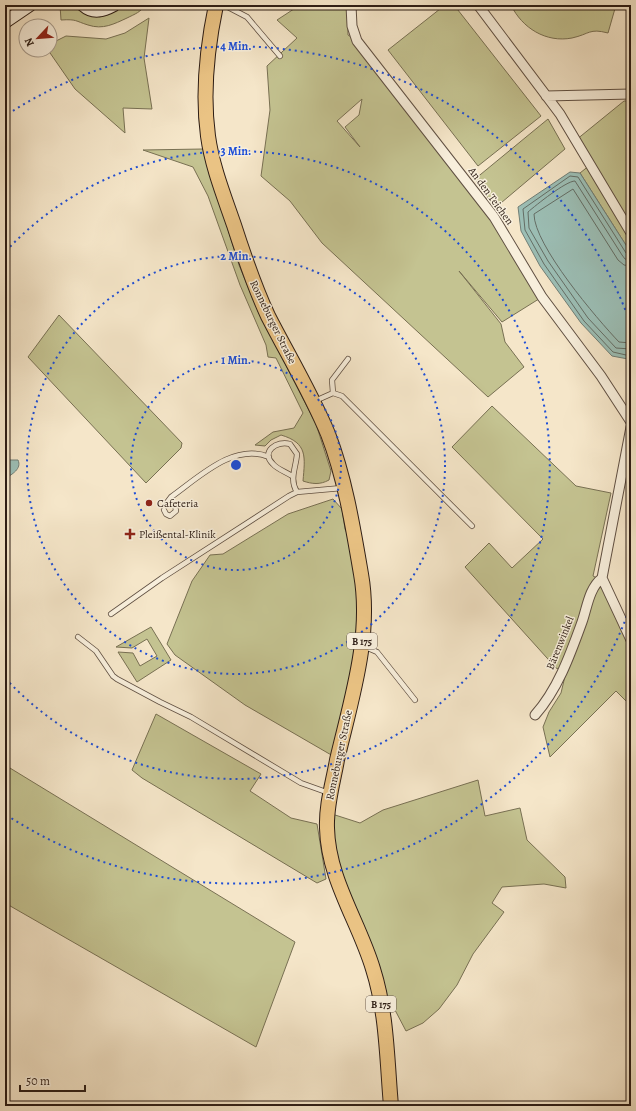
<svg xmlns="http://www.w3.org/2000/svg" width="636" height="1111" viewBox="0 0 636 1111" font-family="Alegreya,serif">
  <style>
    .green { fill: #c4c391; stroke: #787053; fill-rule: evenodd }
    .water { fill: #9cbfb6; stroke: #707e76 }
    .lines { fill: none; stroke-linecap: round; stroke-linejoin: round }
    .shore { stroke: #646e66; stroke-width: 1 }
    .service-casing { stroke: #5f4f42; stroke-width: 6 }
    .minor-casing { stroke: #5f4f42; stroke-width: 11 }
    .secondary-casing { stroke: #2d1d15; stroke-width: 14 }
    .primary-casing { stroke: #2d1d15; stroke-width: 16 }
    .service { stroke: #f8efdc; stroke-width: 4.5 }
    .minor { stroke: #f8efdc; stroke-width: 9 }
    .secondary { stroke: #f8efdc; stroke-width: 12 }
    .primary { stroke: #eac384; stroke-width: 14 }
    .ring { fill: none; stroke: #1d4ed8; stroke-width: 2; stroke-dasharray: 2 4 }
    .poi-dot { fill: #8f2418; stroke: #f8efdc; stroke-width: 1.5 }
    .labels { text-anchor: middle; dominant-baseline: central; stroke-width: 3; stroke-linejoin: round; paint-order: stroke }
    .shield { fill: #f8efdc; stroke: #6a5c51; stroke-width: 1 }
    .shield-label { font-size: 10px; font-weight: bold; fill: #2d1d15 }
    .street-label { font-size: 11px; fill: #2d1d15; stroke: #f8efdc }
    .poi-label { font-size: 11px; fill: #2d1d15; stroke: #f8efdc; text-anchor: start }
    .centre { fill: #1d4ed8; stroke: #f8efdc; stroke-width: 2 }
    .ring-label { font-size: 12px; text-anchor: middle; font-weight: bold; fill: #1d4ed8; stroke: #f8efdc; stroke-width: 3; stroke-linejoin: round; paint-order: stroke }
  </style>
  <rect width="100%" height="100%" fill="#f5e6c9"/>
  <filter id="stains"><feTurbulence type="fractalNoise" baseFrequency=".005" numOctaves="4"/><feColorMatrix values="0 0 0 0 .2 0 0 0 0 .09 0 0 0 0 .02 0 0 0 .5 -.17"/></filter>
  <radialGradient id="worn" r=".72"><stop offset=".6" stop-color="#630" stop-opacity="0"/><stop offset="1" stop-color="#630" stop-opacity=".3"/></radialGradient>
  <!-- green -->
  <path class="green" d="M 60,5 L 70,6 L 91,15 L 100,17 L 125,5 L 145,5 C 141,12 135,14 127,18 C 114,24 103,30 88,25 C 75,21 77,19 61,20 Z
    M 300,5 L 347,5 L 348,35 L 357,41 L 494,217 L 542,297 L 502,322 L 459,271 L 501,324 L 505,342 L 524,367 L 488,397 L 322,243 L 290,201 L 261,176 L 270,110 L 267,66 L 297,38 L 277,20 ZM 362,99 L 359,115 L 345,127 L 360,147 L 337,121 Z
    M 445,5 L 454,5 L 541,116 L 478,166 L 388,50 Z
    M 511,5 L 616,5 L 608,33 C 589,28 590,34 572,38 C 546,43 522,28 511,5 Z
    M 149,18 L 144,58 L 152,109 L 123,108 L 125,133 L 75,89 L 48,50 L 50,50 L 50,44 L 66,36 L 106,39 L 125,33 Z
    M 624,101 L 631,101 L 631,253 L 580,173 L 590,165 L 576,140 Z
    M 548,119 L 565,149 L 495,208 L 475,179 Z
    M 203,149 L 239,265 L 258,311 L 316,424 L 331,471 L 329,480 C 320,485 312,484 303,481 C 305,457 308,443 281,435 L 271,440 L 265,446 L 255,445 L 273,432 L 294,428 L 303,413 L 276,358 L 268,357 L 266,345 L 240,285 L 208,196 L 193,167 L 143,150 Z
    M 59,315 L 182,443 L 181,448 L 146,483 L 28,357 Z
    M 492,406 L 576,486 L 611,493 L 593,576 L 599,579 L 631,647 L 631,712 L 629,704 L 616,691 L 550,757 L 543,727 L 549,712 L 561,693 L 566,672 L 556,668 L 465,567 L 489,543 L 512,568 L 543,539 L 452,447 Z
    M 333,499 L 342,509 L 345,529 L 349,537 L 354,565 L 359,619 L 356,631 L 357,645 L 333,756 L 245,705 L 175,655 L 167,644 L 192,581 L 210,555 L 223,554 L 288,514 Z
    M 151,627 L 171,660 L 137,682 L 118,652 L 133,653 L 140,666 L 157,656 L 147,639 L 132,648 L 116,647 Z
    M 156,714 L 261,774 L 250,791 L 291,818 L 317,824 L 326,879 L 317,883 L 142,778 L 132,770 Z
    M 5,765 L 295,942 L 256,1047 L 5,903 Z
    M 478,780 L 485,816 L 520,808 L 527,840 L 565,877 L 566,888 L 544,884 L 502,887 L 492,903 L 504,912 L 473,954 L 457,985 L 439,1009 L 423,1023 L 406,1031 L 395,1010 L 385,1004 L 336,862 L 332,814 L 360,823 L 383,810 Z"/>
  <!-- water -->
  <path class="water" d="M 570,172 L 580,173 L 631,253 L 631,357 L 628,359 L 612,356 L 581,323 L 540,266 L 521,231 L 518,207 Z
    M 10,460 L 18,460 C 22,469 12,474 5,479 L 5,463 Z"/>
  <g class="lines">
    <!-- shore -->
    <path class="shore" d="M 631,255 L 626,253 L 578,177 L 570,176 L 523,209 L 525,230 L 544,264 L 584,321 L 613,352 L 626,355 L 631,354
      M 631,260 L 625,259 L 622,255 L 575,181 C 566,181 536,205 528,212 L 529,228 L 548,261 L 588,318 L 616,348 L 631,349
      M 631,266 L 624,265 L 618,260 L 573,189 L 534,214 C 534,245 597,319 619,342 L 631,343"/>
    <defs>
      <path id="service" d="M 224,5 L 247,17 L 280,56
        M 333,393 L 342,396 L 472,526
        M 315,401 L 333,393 L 332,380 L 348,359
        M 292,476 C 286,472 277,469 273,464 C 260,452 277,440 290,444 L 297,454 C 296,468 289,479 297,492
        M 165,505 L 171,497 C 198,478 234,442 269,457
        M 164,510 L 166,514 L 170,516 L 176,511 L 175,505 L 169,501
        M 111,614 L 162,578 L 289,496 L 297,492 L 342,488
        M 78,637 L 96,651 L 113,676 L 117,679 L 160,702 L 191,717 L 301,783 L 329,793
        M 363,646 L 377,652 L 415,700"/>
      <path id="minor" d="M 351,5 L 352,26 L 357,41 L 494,217 L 542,297 L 601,376 L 631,422
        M 478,5 L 560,114 L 631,233
        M 546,96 L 631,94
        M 602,578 L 631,640
        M 535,715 C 558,689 570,655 582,622 C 587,608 589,588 602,578 L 631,427"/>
      <path id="secondary" d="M 83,5 C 93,14 103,11 114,5
        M 5,22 L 30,5"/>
      <path id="primary" d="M 216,5 C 207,48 202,92 208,136 C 212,166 224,196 234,225 C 244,256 254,286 268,316 C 288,355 311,393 328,434 C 345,478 353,527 361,574 C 372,636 351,700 337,760 C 333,783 326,805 327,828 C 328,879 359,922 373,969 C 387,1013 387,1061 391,1106"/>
    </defs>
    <!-- service casing -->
    <use href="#service" class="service-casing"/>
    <!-- minor casing -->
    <use href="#minor" class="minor-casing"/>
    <!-- secondary casing -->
    <use href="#secondary" class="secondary-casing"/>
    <!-- primary casing -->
    <use href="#primary" class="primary-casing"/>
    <!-- service -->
    <use href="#service" class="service"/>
    <!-- minor -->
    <use href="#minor" class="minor"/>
    <!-- secondary -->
    <use href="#secondary" class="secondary"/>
    <!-- primary -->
    <use href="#primary" class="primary"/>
  </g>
  <!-- distance rings -->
  <g class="ring">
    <circle cx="236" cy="465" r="105"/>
    <circle cx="236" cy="465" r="209"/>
    <path d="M6 251A314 314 0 1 1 6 679"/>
    <path d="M631 605A419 419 0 0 1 8 816M8 114A419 419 0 0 1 631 325"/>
  </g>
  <!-- markers -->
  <g class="poi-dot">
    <circle cx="149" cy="503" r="4"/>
    <path d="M128 528h4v4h4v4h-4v4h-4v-4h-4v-4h4z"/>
  </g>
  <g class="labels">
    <!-- shield labels -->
    <g class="shield">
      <rect x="347" y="633" width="30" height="16" rx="3"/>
      <rect x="366" y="996" width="30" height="16" rx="3"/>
    </g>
    <g class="shield-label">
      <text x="362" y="641">B 175</text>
      <text x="381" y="1004">B 175</text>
    </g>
    <!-- street labels -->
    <g class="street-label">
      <text transform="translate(491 196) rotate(54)">An den Teichen</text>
      <text transform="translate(273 322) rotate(64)">Ronneburger Straße</text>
      <text transform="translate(560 643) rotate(-68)">Bärenwinkel</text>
      <text transform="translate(339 755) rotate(-78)">Ronneburger Straße</text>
    </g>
    <!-- poi labels -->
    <g class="poi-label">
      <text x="157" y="503">Cafeteria</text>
      <text x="139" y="534">Pleißental-Klinik</text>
    </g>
  </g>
  <circle cx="236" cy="465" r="6" class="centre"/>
  <g class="ring-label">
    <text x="236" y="50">4 Min.</text>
    <text x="236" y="155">3 Min.</text>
    <text x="236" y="260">2 Min.</text>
    <text x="236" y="364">1 Min.</text>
  </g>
  <!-- margin -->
  <rect width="636" height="1111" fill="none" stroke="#f5e6c9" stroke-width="20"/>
  <rect x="6" y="6" width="624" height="1099" fill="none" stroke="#2d1d15" stroke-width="2"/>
  <rect x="10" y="10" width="616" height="1091" fill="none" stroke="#2d1d15"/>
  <!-- north arrow -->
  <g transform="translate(38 38) rotate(244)"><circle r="19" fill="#f8efdc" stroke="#a79b8c"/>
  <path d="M0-3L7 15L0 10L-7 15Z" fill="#8f2418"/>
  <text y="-6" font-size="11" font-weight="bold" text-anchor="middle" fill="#2d1d15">N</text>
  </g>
  <!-- scale -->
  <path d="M20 1085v6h65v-6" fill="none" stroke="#2d1d15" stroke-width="2"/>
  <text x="26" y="1085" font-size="12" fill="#2d1d15" stroke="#f8efdc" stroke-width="3" paint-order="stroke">50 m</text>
  <rect width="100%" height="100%" filter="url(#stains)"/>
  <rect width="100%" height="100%" fill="url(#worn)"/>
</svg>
